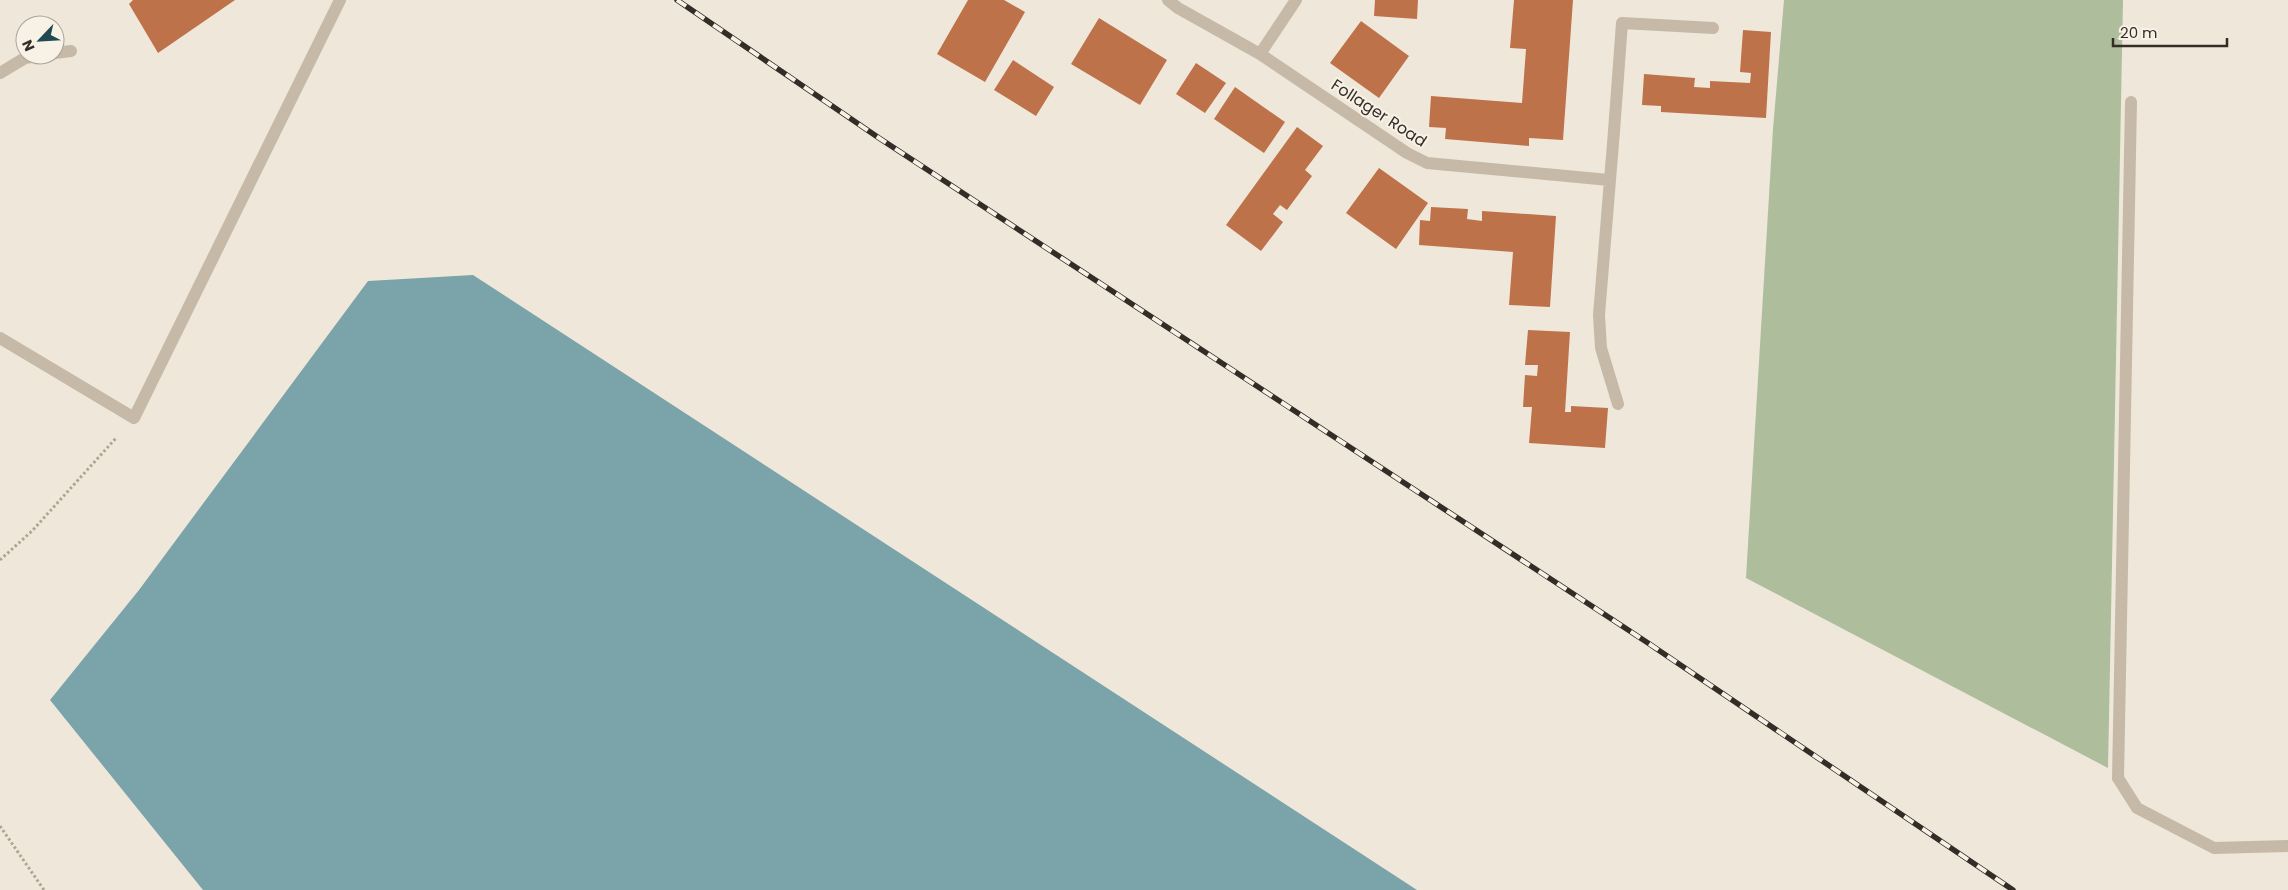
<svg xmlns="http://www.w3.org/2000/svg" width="2288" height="890" viewBox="0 0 2288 890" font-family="Poppins,sans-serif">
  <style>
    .green { fill: #aebd9b }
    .water { fill: #7ba3aa }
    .building { fill: #be724a }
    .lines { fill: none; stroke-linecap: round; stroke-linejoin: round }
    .path { stroke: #b2a391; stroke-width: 3; stroke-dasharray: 2.5 2.5; stroke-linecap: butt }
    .service { stroke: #c7b9a7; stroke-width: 12 }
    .minor { stroke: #c7b9a7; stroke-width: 12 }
    .rail-casing { stroke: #342c27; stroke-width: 5.5 }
    .rail { stroke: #f8f1e6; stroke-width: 4; stroke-dasharray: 11; stroke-linecap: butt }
    .labels { text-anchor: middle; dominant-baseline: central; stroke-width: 4; stroke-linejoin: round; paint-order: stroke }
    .street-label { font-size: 16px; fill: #342c27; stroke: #f8f1e6 }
  </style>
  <rect width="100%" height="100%" fill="#efe8da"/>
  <!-- green -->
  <path class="green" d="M 1784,0 L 2123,0 L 2108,768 L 1746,578 L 1773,129 Z"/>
  <!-- water -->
  <path class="water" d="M 473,275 L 1417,890 L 203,890 L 50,700 L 139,590 L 368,281 Z"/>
  <!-- building -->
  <path class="building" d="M 133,0 L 235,0 L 158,53 L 129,4 Z
    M 968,0 L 1004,0 L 1025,12 L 985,82 L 937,54 Z
    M 1375,0 L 1418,0 L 1417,19 L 1374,16 Z
    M 1514,0 L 1573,0 L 1563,140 L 1529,138 L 1529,146 L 1445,139 L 1446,128 L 1429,127 L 1431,96 L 1522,103 L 1526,49 L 1510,48 Z
    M 1099,18 L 1167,60 L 1140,105 L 1071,64 Z
    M 1361,21 L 1409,56 L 1379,98 L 1330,63 Z
    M 1743,30 L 1771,32 L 1766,118 L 1661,112 L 1661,106 L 1642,105 L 1644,74 L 1695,78 L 1694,87 L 1710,88 L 1710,81 L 1750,83 L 1751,73 L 1740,72 Z
    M 1013,60 L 1054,87 L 1036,116 L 994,90 Z
    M 1196,63 L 1226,83 L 1205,113 L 1176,94 Z
    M 1235,87 L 1285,122 L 1264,153 L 1214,119 Z
    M 1297,127 L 1323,146 L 1305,170 L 1312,176 L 1287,210 L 1280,205 L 1273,214 L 1283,222 L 1261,251 L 1226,225 Z
    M 1379,168 L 1428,203 L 1396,249 L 1346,213 Z
    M 1431,207 L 1468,209 L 1467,219 L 1482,221 L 1482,211 L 1556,216 L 1550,307 L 1509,305 L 1513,252 L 1419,245 L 1420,220 L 1430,221 Z
    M 1528,330 L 1570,332 L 1565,412 L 1571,412 L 1571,406 L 1608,408 L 1605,448 L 1529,443 L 1532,407 L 1523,407 L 1525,375 L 1537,376 L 1538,365 L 1525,365 Z"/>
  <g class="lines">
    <!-- path -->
    <path class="path" d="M 0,560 L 32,531 L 117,437
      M 0,826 L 44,890"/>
    <!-- service -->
    <path class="service" d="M 55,53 L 71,51
      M 0,73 L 25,58 L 44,55
      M 1614,131 L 1622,23 L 1713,28
      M 0,338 L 134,418 L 340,0
      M 2118,778 L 2131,102"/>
    <!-- minor -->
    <path class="minor" d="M 1168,0 L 1178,8 L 1260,54
      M 1296,0 L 1260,54 L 1407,153 L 1427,163 L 1609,180
      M 1614,131 L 1599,315 L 1601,348 L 1618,404
      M 2118,778 L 2137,808 L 2214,848 L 2288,846"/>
    <defs>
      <path id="rail" d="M 677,0 L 879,138 L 1648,643 L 2013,890"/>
    </defs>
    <!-- rail casing -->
    <use href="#rail" class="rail-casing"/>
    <!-- rail -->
    <use href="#rail" class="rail"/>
  </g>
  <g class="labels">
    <!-- street labels -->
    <g class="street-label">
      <text transform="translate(1379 113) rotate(33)">Follager Road</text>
    </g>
  </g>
  <!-- north arrow -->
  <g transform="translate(40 40) rotate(245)"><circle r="24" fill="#f8f1e6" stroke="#aaa29a"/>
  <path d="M0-4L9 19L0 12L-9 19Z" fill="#204952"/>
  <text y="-8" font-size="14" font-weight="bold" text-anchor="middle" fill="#342c27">N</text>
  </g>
  <!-- scale -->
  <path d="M2113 38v8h114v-8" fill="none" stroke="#342c27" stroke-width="2.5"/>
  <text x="2120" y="38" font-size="15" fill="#342c27" stroke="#f8f1e6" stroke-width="4" paint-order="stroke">20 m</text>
</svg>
